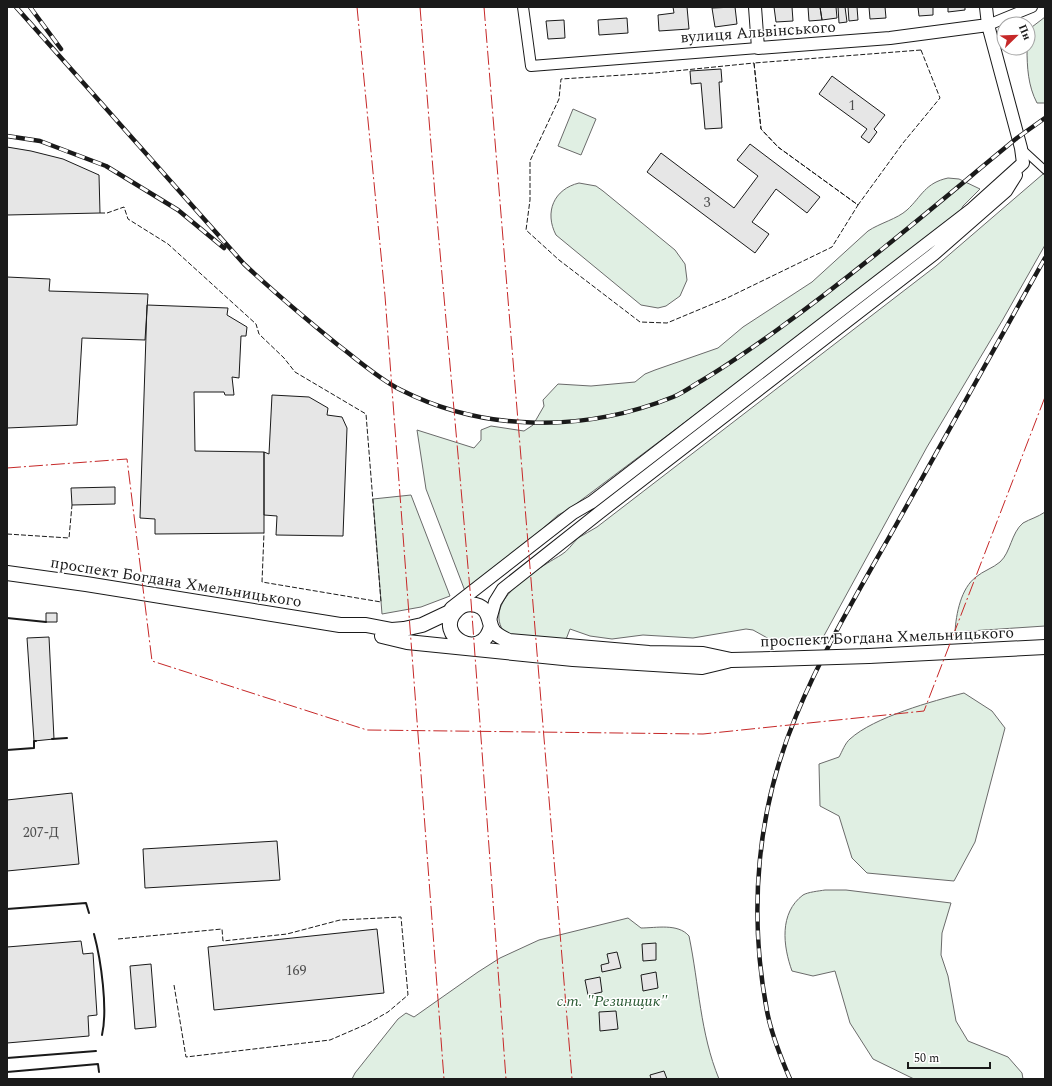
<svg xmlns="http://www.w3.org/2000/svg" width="1052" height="1086" viewBox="0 0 1052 1086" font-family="Spectral,serif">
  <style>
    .green { fill: #e0efe3; stroke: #6a6a6a }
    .building { fill: #e6e6e6; stroke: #1a1a1a }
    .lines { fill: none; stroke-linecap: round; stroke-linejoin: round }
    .pedestrian-casing { stroke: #1a1a1a; stroke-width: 9 }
    .minor-casing { stroke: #1a1a1a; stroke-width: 12 }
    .tertiary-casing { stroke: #1a1a1a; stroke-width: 14 }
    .secondary-casing { stroke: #1a1a1a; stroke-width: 16 }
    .pedestrian { stroke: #fff; stroke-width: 7 }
    .minor { stroke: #fff; stroke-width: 10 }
    .tertiary { stroke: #fff; stroke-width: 12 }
    .secondary { stroke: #fff; stroke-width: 14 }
    .rail-casing { stroke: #1a1a1a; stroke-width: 4.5 }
    .rail { stroke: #fff; stroke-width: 3; stroke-dasharray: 9; stroke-linecap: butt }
    .secondary-bridge-casing { stroke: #1a1a1a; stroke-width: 16; stroke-linecap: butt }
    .secondary-bridge { stroke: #fff; stroke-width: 14 }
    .fence { stroke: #1a1a1a; stroke-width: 1; stroke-dasharray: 5 2; stroke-linecap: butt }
    .wall { stroke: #1a1a1a; stroke-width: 2 }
    .power { stroke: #c62828; stroke-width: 1; stroke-dasharray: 14 3 2 3; stroke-linecap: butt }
    .labels { text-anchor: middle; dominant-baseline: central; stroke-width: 3; stroke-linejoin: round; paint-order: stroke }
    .number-label { font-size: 14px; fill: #4d4d4d }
    .street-label { font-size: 16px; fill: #1a1a1a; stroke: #fff }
    .park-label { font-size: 16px; font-style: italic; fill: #2b5a34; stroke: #fff }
  </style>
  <rect width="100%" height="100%" fill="#fff"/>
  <!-- green -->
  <path class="green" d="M 1045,17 L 1045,103 L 1037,103 C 1028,86 1027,67 1027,48 L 1028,48 L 1028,30 Z
    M 573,109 L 596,119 L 581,155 L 558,146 Z
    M 1043,174 L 1045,175 L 1045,245 L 1002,321 L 927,447 L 820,643 L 780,645 L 753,630 L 746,629 L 693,638 L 643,635 L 612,639 L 590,636 L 570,629 L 565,642 L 508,637 C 476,603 536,570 561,555 C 568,551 572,544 578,538 C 584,534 591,531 597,527 L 936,266 Z
    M 948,178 L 959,179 L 980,189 L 963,206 L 957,218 L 568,510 L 558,515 L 532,538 L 465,591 L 426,489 L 417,430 L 474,448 L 481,440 L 481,430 L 491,426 L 524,431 L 533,425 L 544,406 L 543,400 L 558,384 L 591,386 L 635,382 L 645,374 L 655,370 L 718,348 L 743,327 L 812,282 L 868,231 C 880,223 897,219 907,210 C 922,196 925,183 948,178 Z
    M 579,183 L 596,186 L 603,191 L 675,250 L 685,264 L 687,280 L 680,296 L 666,306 L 658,308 L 641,305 L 556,235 C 544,212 554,189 579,183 Z
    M 411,495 L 450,596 L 421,607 L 382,614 L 373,499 Z
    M 1045,512 L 1045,626 L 955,632 C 956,614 961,588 976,577 C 983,571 993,568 1000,562 C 1011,552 1011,533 1023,523 C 1030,519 1038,517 1045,512 Z
    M 964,693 L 992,711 L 1005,728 L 975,842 L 954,881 L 867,873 L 852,858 L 839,816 L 820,806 L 819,764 L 839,757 C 842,752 845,743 850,739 C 874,717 933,701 964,693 Z
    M 825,890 L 846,890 L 951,903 L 942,933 L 941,955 L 948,976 L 956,1021 L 968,1041 L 1008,1057 L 1022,1073 L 1023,1079 L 914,1079 L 873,1059 L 850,1023 L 835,971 L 813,976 L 792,971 C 783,946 779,913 803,895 C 808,892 819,891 825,890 Z
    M 628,918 L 641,928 C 656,928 678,923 689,936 C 699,984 700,1033 719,1079 L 352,1079 L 355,1073 L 398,1019 L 406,1013 L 414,1017 L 478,972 L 500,958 L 539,940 Z"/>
  <!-- building -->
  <path class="building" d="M 673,7 L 687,7 L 689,29 L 659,31 L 658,15 L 674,13 Z
    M 735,7 L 737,24 L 715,27 L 712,8 Z
    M 774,7 L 792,7 L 793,21 L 776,22 Z
    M 808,7 L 820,7 L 822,20 L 809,21 Z
    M 820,7 L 836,7 L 837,18 L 822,20 Z
    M 838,7 L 845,7 L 847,22 L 839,23 Z
    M 848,7 L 857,7 L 858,20 L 849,21 Z
    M 869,7 L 885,7 L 886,18 L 870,19 Z
    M 918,7 L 933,7 L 933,15 L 919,16 Z
    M 948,7 L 965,7 L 965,10 L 948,12 Z
    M 627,18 L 628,33 L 599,35 L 598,20 Z
    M 564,20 L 565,38 L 548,39 L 546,21 Z
    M 721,69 L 722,82 L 719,82 L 722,128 L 705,129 L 701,83 L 691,84 L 690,71 Z
    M 832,76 L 885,115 L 874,129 L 877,132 L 869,143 L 861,137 L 867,129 L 819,94 Z
    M 750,144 L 820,197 L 807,213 L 776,189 L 752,222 L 769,234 L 755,253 L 647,172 L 661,153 L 734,208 L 758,176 L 737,160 Z
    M 7,147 L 31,151 L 63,159 L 99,175 L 100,213 L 7,215 Z
    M 7,277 L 50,279 L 49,291 L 148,294 L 145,340 L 82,338 L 77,425 L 7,428 Z
    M 147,305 L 228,308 L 227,315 L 247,327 L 246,336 L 241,336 L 239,378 L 232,377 L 234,395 L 225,395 L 224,392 L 194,392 L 195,451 L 264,452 L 264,533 L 155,534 L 155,519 L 140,518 Z
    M 272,395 L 309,397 L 328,408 L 327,415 L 342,417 L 347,428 L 343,536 L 276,535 L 277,516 L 264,515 L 264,452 L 269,454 Z
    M 115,487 L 115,504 L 72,505 L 71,488 Z
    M 46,613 L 57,613 L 57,622 L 46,622 Z
    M 49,637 L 54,739 L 34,741 L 27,638 Z
    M 72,793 L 79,864 L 7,871 L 7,800 Z
    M 277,841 L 280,880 L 145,888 L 143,849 Z
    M 377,929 L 384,993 L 214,1010 L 208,947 Z
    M 81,941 L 83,954 L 93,953 L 97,1015 L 88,1016 L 89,1036 L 7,1043 L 7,947 Z
    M 656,943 L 656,960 L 643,961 L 642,944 Z
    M 617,952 L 621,968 L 602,972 L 601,965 L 609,963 L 607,954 Z
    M 151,964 L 156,1027 L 135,1029 L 130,966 Z
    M 656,972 L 658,988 L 643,991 L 641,975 Z
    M 600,977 L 602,992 L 588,995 L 585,980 Z
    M 616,1011 L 618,1029 L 600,1031 L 599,1012 Z
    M 664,1071 L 667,1079 L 651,1079 L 650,1075 Z"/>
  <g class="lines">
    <defs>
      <path id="pedestrian" d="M 1021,148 L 1045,170"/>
      <path id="minor" d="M 523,7 L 531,66 L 758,48
        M 988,25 L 1032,7"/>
      <path id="tertiary" d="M 755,7 L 758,48 L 890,38 L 988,25
        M 986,7 L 988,25 L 1021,148 L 1023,163
        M 451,608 L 573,513 L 592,502 L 972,209 L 1023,163
        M 490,620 L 495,602 L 503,589 L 599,513 L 934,254 L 1006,191 L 1016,175"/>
      <path id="secondary" d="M 7,573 L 86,584 L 340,625 L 366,625 L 392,630 L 404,629 L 422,625 L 458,608
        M 491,626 C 482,664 433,635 456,611 C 461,605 468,603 476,605 C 487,608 488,616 491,626 C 493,634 502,638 509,641 L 649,653 L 703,654 L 731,660 L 772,659
        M 382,636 L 407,642 L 573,659 L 702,667 L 727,661
        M 869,656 L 1045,647"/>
    </defs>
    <!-- pedestrian casing -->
    <use href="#pedestrian" class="pedestrian-casing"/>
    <!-- minor casing -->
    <use href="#minor" class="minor-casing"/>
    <!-- tertiary casing -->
    <use href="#tertiary" class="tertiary-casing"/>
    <!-- secondary casing -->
    <use href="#secondary" class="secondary-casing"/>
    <!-- pedestrian -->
    <use href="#pedestrian" class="pedestrian"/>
    <!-- minor -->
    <use href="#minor" class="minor"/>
    <!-- tertiary -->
    <use href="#tertiary" class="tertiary"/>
    <!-- secondary -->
    <use href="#secondary" class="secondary"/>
    <defs>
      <path id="rail" d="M 16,7 L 244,264 C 274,292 306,319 338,345 C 358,360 379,379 401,390 C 486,433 586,432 673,397 C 683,393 692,386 701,381 C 728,365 752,348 777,330 C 860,270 938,203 1017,138 L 1045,118
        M 30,7 L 61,49
        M 7,136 L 40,141 L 106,166 L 178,210 L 224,248
        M 790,1079 C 781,1058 771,1033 767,1011 C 748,911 757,809 796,716 C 823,650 861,587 896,525 C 946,436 995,347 1045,258"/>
    </defs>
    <!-- rail casing -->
    <use href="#rail" class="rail-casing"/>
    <!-- rail -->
    <use href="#rail" class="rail"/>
    <defs>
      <path id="secondary-bridge" d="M 772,659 L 869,656"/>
    </defs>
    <!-- secondary-bridge casing -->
    <use href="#secondary-bridge" class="secondary-bridge-casing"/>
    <!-- secondary-bridge -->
    <use href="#secondary-bridge" class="secondary-bridge"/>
    <!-- fence -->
    <path class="fence" d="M 921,50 L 940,98 L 903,143 L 858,205 L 778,147 L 761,129 L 754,63 Z
      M 754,63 L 761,129 L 778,147 L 858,205 L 832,247 L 727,298 L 667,323 L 640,322 L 559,260 L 526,230 L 530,200 L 530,161 L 559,99 L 561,79 L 655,73 Z
      M 100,213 L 107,213 L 124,207 L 128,219 L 168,244 L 256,324 L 259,334 L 284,358 L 295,372 L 366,414 L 381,602 L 262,582 L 264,533
      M 7,534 L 69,538 L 72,505
      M 118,939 L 222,929 L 223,941 L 287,934 L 340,920 L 401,917 L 408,995 L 388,1012 L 367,1024 L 330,1040 L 186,1057 L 174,985"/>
    <!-- wall -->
    <path class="wall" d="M 7,618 L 46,622
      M 52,739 L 67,738
      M 7,750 L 34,748 L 34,741 L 36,741
      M 7,909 L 86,903 L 89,913
      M 94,934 C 101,960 108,1009 102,1035
      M 7,1058 L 96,1051
      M 7,1072 L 98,1064 L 99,1072"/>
    <!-- power -->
    <path class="power" d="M 357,7 L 385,296 L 444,1079
      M 420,7 L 436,207 L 471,601 L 506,1079
      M 484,7 L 572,1079
      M 7,468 L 127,459 L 152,661 L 367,730 L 703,734 L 924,711 L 1045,397"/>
  </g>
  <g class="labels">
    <!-- number labels -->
    <g class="number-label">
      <text x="852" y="105">1</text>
      <text x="707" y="202">3</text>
      <text x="41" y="832">207-Д</text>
      <text x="296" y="970">169</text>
    </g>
    <!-- street labels -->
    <g class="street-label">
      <text transform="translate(758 32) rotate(-4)">вулиця Альвінського</text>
      <text transform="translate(176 582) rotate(9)">проспект Богдана Хмельницького</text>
      <text transform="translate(887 637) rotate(-2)">проспект Богдана Хмельницького</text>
    </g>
    <!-- park labels -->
    <g class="park-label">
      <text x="612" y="1001">с.т. "Резинщик"</text>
    </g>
  </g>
  <!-- border -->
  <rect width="1052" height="1086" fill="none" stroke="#1a1a1a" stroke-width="16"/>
  <!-- north arrow -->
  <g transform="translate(1016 36) rotate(67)"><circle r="19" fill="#ffffff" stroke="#a3a3a3"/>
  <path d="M0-3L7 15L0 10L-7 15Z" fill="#c62828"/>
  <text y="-6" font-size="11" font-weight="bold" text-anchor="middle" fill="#1a1a1a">Пн</text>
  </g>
  <!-- scale -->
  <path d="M908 1062v6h82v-6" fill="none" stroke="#1a1a1a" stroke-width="2"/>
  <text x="914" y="1062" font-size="12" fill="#1a1a1a" stroke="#ffffff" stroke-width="3" paint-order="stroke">50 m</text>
</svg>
